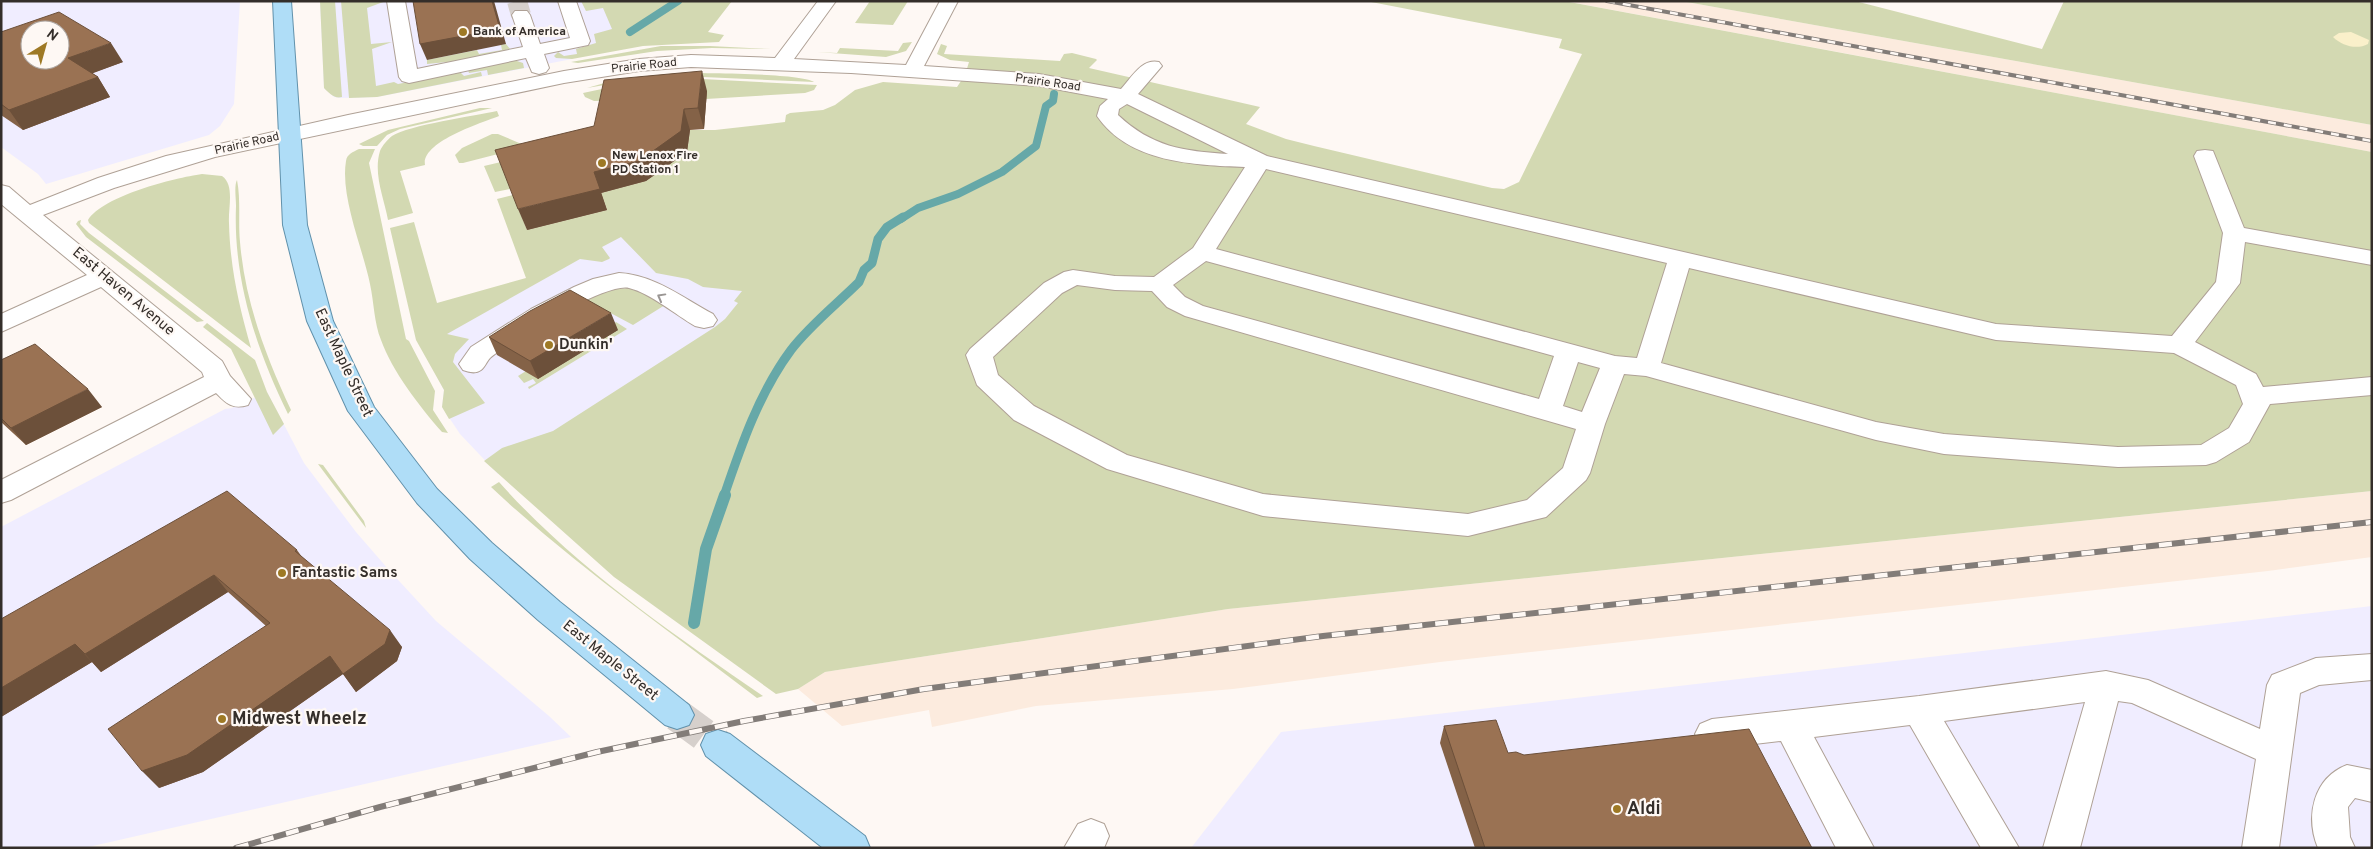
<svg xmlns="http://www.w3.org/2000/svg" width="2373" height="849" viewBox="0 0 2373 849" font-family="Overpass,sans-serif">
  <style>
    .commercial { fill: #f0edff; fill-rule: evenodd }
    .built { fill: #fcebde }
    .green { fill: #d3d9b2 }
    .sand { fill: #faf0ca }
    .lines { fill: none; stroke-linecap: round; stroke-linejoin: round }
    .stream-far2 { stroke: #66a8a8; stroke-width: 8 }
    .stream-far1 { stroke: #66a8a8; stroke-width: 9 }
    .stream { stroke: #66a8a8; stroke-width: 12 }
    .minor-tunnel { stroke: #d6d0cc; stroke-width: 20; stroke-dasharray: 20 10; stroke-linecap: butt }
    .major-tunnel { stroke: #d6d0cc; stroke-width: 33; stroke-dasharray: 33 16; stroke-linecap: butt }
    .minor-casing { stroke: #afa196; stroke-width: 2 }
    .major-casing { stroke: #6191ab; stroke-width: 2 }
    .minor { fill: #fff; fill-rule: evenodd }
    .major { fill: #afddf7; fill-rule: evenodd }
    .rail-far1-casing { stroke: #827c78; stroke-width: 4 }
    .rail-casing { stroke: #827c78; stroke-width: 6 }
    .rail-far1 { stroke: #fef8f4; stroke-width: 2.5; stroke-dasharray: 8; stroke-linecap: butt }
    .rail { stroke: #fef8f4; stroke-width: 4.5; stroke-dasharray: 13; stroke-linecap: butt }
    .wall { fill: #846247 }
    .shaded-wall { fill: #6c503a }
    .building { fill: #9a7253; stroke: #6c503a; fill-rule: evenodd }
    .oneway { stroke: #9a9694 }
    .poi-dot { fill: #9e7925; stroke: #fef8f4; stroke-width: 2 }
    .labels { text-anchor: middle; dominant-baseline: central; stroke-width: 4.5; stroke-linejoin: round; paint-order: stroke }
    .far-poi-label { font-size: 12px; font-weight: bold; fill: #342e2a; stroke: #fef8f4; text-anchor: start }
    .far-street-label { font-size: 12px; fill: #342e2a; stroke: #fef8f4 }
    .street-label { font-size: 15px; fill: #342e2a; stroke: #fef8f4 }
    .poi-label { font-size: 15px; font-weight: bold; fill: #342e2a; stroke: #fef8f4; text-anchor: start }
    .near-poi-label { font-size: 18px; font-weight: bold; fill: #342e2a; stroke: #fef8f4; text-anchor: start }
  </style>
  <rect width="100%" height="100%" fill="#fef8f4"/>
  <!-- commercial -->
  <path class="commercial" d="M 1,1 L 240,1 L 234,104 L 220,126 L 209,135 L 46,184 L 38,174 L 1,147 ZM 30,30 L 60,30 L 60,60 L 30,60 Z
    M 320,1 L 594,1 L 607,7 L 617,29 L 572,59 L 377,97 L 340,98 L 334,97 L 324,88 Z
    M 628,226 L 771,297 L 498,474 L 460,434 L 442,407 L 444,390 L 419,343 Z
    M 267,392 L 304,463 L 356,532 L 389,570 L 436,621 L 549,716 L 571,737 L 84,848 L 1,848 L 1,527 L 225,409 L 232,408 Z
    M 2372,606 L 2372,848 L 1191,848 L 1281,732 Z"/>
  <!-- built -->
  <path class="built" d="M 1565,1 L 1681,1 L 2372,125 L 2372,152 Z
    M 2372,491 L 2372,557 L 2268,571 L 1440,662 L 1233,689 L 1036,706 L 932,727 L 929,710 L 842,726 L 798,689 L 825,672 L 1228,609 Z"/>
  <!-- green -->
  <path class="green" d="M 320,1 L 335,1 L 342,97 C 334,99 329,93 324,88 Z
    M 341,1 L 386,1 L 367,8 L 371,44 L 392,42 L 372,49 L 376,86 L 394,82 L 398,84 L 460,72 L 464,76 L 481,72 L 482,76 L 377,97 L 349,98 Z
    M 581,1 L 732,1 L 708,32 L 724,35 L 719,42 L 643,46 L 572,59 L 556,58 L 554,56 L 558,52 L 564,56 L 577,54 L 576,49 L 596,43 L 594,34 L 612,29 L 603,8 L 586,11 Z
    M 870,1 L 908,1 L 893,25 L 855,23 Z
    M 1366,1 L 1564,1 L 2372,152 L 2372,491 L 1228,609 L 825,672 L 798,689 L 776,694 L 614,577 L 484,461 L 502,448 L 553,431 L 715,327 L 725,319 L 738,303 L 734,301 L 742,291 L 703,287 L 688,279 L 656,273 L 621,237 L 602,247 L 610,258 L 609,259 L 602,262 L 580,259 L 447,334 L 469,339 L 455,354 L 453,362 L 485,403 L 449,419 L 442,407 L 444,390 L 416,340 L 390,228 L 414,222 L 437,303 L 526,278 L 497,199 L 513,195 L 527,230 L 607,210 L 601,193 L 646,181 L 687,152 L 690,130 L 715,130 L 785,122 L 786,115 L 790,113 L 823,110 L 835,105 L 855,90 L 883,82 L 957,87 L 965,75 L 969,62 L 950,60 L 937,54 L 941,44 L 947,46 L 944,54 L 1060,61 L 1064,54 L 1072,53 L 1096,59 L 1097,60 L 1089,68 L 1260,107 L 1246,124 L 1286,139 L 1314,146 L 1492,188 L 1504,189 L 1519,182 L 1582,54 L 1559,48 L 1562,39 Z
    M 1681,1 L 1855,1 L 2042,49 L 2064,1 L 2372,1 L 2372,125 Z
    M 912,42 L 906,51 L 886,57 L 817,52 L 837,53 L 840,48 L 898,51 L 903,43 Z
    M 506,44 L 510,49 L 457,61 L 427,64 L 427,60 L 477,50 L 479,54 L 502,50 L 501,45 Z
    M 661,46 L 710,46 L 771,49 L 712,48 L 657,51 L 578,63 L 571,62 Z
    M 514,60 L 523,63 L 524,68 L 488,75 L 487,70 L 469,73 L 468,70 Z
    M 678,73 C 699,73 802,73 814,82 L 681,76 L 622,82 L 587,88 L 615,80 Z
    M 702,79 L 817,85 L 814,90 L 805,93 L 706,99 L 594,101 L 585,97 L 583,93 L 630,83 Z
    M 480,108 L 492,108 L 400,129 L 387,135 L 377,146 L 363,146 L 359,144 L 388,130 Z
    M 497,111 L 499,116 C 481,123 421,142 425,165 L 400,171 L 413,213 L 388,220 C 384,198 373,174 380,151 C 382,146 388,139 392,136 C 409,125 474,116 497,111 Z
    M 492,134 L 498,134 L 538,151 L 504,171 L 510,189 L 495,192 L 484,166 L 501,162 L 498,154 L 463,163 L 459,163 L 455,155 L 462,148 Z
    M 359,149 L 375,149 L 369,163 L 406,339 L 409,341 L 435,391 L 433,410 L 448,433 L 442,432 C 420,407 392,371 381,340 C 374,323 374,302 370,284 C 363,249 340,197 346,161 C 347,154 353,152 359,149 Z
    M 202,174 L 222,176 C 235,185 228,208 229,223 C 230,267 239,306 251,348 L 89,223 L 88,220 C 103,196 174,178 202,174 Z
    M 237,180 C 241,200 238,222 240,242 C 245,302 266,357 291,410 L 288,414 C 256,349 233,279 236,206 C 236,198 234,186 237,180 Z
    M 81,220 L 80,224 L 89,233 L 204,321 L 197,322 L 86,237 L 76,224 L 78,221 Z
    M 633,288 L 665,305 L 633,325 L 603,309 L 573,305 L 598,289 Z
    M 616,322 L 627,329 L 529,389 L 528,387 L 536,383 L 533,379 L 524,383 L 518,376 L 526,371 L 538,378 L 617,330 L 610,326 Z
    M 207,323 L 255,360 L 267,392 L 284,424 L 273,435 L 231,349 L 203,327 Z
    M 318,464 L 323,465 L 364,521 L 366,528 Z
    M 499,482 C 575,567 670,632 763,696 L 757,698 C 667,629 574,565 491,487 Z"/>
  <!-- sand -->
  <path class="sand" d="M 2351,32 L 2369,40 L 2368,44 C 2357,50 2342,46 2333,37 L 2339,33 Z"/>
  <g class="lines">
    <!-- stream-far2 -->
    <path class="stream-far2" d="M 630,32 L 678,1
      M 901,219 L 918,208 L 958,194 L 1002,172 L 1036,146 L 1046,106 L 1053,101 L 1054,94"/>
    <!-- stream-far1 -->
    <path class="stream-far1" d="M 724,496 C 741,446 759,393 791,350 C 809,326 838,303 859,282 L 864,270 L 872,263 L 878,239 L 887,227 L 903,217"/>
    <!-- stream -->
    <path class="stream" d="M 694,623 L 706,549 L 725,495"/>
    <!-- minor-tunnel -->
    <path class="minor-tunnel" d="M 517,1 L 521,15"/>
    <!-- major-tunnel -->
    <path class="major-tunnel" d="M 677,715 L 718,745"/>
    <defs>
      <path id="minor" d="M 387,1 L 405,1 L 417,69 L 523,47 L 512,15 L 515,11 L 527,11 L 530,15 L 540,44 L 570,38 L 558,1 L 576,1 L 590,41 L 588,45 L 544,54 L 549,68 L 546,72 L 539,74 L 532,72 L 526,58 L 409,83 L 402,81 L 399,77 Z
        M 818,1 L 836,1 L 794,59 L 906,65 L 940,1 L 958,1 L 924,66 L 1039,74 L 1121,89 C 1132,77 1142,58 1159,62 L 1162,66 L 1138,94 L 1267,156 L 1996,324 L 2172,336 L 2216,282 L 2223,233 L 2194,156 L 2197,151 L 2205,150 L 2213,151 L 2244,228 L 2372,251 L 2372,265 L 2245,242 L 2240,283 L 2195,342 L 2256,374 L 2263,387 L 2372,377 L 2372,395 L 2270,404 L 2249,442 L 2216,462 L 2206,465 L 2118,467 L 1944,454 L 1876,440 L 1646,376 L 1624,374 L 1605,424 L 1590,473 L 1586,480 L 1546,517 L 1468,536 L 1263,516 L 1107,469 L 1014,420 L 977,385 L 966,355 L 970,349 L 1044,283 L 1064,272 L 1073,270 L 1115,276 L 1154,277 L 1193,248 L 1245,167 C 1194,165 1129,163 1097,116 L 1100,106 L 1108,99 L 1039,86 L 851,73 L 691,67 L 639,71 L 564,83 L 215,157 L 114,188 L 43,215 L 222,361 L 230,376 L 251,399 L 248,405 C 232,410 226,403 216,393 L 11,500 L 1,503 L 1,480 L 204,377 L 202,372 L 101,287 L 1,332 L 1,314 L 87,275 L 1,204 L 1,185 L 9,187 L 30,205 L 98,178 L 166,156 L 348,115 L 564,71 L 639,59 L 691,55 L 775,58 ZM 1127,104 L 1228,154 C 1183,151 1152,147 1118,115 L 1119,109 ZM 1266,169 L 1667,263 L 1637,358 L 1615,356 L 1216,249 ZM 1206,261 L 1554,356 L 1539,399 L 1203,306 L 1185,297 L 1173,285 ZM 1689,268 L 1996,340 L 2174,353 L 2236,385 L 2243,404 L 2229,428 L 2201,445 L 2118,447 L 1944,434 L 1876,422 L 1661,363 ZM 1077,285 L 1115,290 L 1152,291 L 1167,307 L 1185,316 L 1576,429 L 1563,468 L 1527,500 L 1468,514 L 1263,494 L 1127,455 L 1034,406 L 998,375 L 993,357 L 1062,293 ZM 1578,362 L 1600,368 L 1582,412 L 1563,406 Z
        M 619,273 C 655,275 683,298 713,314 L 717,320 L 713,326 L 704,328 L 695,326 C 676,315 650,293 629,288 C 606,282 510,341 490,358 C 487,361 485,367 481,370 C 476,374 468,372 463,370 L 459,364 L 471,347 L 531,309 L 574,287 L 593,279 Z
        M 2372,654 L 2372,680 L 2319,685 L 2300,693 L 2279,848 L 2242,848 L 2256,759 L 2132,703 L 2118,701 L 2080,848 L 2043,848 L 2085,702 L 1944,721 L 2019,848 L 1981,848 L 1910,725 L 1814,737 L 1874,848 L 1836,848 L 1781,741 L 1712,749 L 1700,744 L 1695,734 L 1700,724 L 1712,719 L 1919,696 L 2106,671 L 2148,680 L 2260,729 L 2267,685 L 2272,675 L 2316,658 Z
        M 2347,765 L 2372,770 L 2372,802 L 2355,798 L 2348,807 L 2350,837 L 2355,848 L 2318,848 C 2305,817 2313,778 2347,765 Z
        M 1091,819 L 1104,824 L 1109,836 L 1104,848 L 1064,848 L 1078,824 Z"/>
      <path id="major" d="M 273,1 L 291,1 L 307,225 L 333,321 L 374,407 L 437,489 L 492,543 L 560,602 L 689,705 L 694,715 L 689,725 L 677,729 L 665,725 L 538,620 L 470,559 L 417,503 L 348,411 L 307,321 L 283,225 Z
        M 718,730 L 730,734 L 865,836 L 870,848 L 823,848 L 706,756 L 701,745 L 706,734 Z"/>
    </defs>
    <!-- minor casing -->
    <use href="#minor" class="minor-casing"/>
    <!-- major casing -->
    <use href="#major" class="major-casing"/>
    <!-- minor -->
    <use href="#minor" class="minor"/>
    <!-- major -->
    <use href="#major" class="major"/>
    <defs>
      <path id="rail-far1" d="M 1607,1 L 2372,141"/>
      <path id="rail" d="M 236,848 L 380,807 L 597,752 L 744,721 L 924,689 L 1323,636 L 2372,522"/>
    </defs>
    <!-- rail-far1 casing -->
    <use href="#rail-far1" class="rail-far1-casing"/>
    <!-- rail casing -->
    <use href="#rail" class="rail-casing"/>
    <!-- rail-far1 -->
    <use href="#rail-far1" class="rail-far1"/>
    <!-- rail -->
    <use href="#rail" class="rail"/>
  </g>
  <!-- wall -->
  <path class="wall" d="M 1,32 L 123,62 L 92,73 L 98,77 L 110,97 L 23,130 L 1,115 Z
    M 707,91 L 704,129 L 690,130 L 687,152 L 646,181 L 601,193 L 607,210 L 527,230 L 594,126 Z
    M 618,330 L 538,379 L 497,355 L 489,337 Z
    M 1,360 L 102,407 L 26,445 L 1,422 Z
    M 297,550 L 302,557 L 402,647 L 397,661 L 356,692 L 343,674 L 203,772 L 159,788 L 266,626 L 228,592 L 101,672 L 92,662 L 1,717 L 1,619 Z
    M 1444,726 L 1508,753 L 1812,848 L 1475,848 L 1440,743 Z"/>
  <!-- shaded-wall -->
  <path class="shaded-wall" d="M 492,1 L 494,1 L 506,44 L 427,60 L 420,44 Z
    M 111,43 L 123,62 L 80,78 L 68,58 Z
    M 702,71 L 707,91 L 704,129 L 698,108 Z
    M 98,77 L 110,97 L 23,130 L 9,110 Z
    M 684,109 L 690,130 L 687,152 L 646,181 L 601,193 L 594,172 Z
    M 600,189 L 607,210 L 527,230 L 518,209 Z
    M 611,313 L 618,330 L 538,379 L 530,361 Z
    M 88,389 L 102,407 L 26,445 L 11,428 Z
    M 214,575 L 228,592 L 101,672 L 85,654 Z
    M 390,630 L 402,647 L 397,661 L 356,692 L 343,674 Z
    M 75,644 L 92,662 L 1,717 L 1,688 Z
    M 330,656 L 343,674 L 203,772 L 159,788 L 142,771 Z"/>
  <!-- building -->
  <path class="building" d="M 413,1 L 492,1 L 500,29 L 420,44 Z
    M 59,12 L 111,43 L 68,58 L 98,77 L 9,110 L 1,104 L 1,32 ZM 30,30 L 60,30 L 60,60 L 30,60 Z
    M 702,71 L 698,108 L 684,109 L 681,131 L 639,161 L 594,172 L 600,189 L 518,209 L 495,150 L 594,126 L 604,80 Z
    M 570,290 L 611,313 L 530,361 L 489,337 L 530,311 Z
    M 35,344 L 88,389 L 11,428 L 1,418 L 1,360 Z
    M 227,491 L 297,550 L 295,551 L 390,630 L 385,644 L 343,674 L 330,656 L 187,755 L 142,771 L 108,729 L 270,623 L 214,575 L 85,654 L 75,644 L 1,688 L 1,619 Z
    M 1496,720 L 1508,753 L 1516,752 L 1524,755 L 1749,729 L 1812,848 L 1485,848 L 1444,726 Z"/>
  <!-- one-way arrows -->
  <defs><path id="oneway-chevron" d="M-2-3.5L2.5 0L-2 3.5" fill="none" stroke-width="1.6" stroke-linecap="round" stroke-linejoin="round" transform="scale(1.25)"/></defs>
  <use class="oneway" href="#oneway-chevron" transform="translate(661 297) rotate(-151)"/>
  <!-- markers -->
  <g class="poi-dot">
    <circle cx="463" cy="32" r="5"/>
    <circle cx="602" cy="163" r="5"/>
    <circle cx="549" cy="345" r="5"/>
    <circle cx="282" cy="573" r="5"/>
    <circle cx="222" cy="719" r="5"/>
    <circle cx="1617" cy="809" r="5"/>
  </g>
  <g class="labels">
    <!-- far-poi labels -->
    <g class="far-poi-label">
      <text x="473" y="32">Bank of America</text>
      <text x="612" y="156">New Lenox Fire<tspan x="612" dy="14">PD Station 1</tspan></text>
    </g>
    <!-- far-street labels -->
    <g class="far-street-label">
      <text transform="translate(644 66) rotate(-6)">Prairie Road</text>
      <text transform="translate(1048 83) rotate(8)">Prairie Road</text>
      <text transform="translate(247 144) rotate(-13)">Prairie Road</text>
    </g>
    <!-- street labels -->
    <g class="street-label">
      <text transform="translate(123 292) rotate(40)">East Haven Avenue</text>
      <text transform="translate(343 363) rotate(65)">East Maple Street</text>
      <text transform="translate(610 661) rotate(39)">East Maple Street</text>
    </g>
    <!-- poi labels -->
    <g class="poi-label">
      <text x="559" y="345">Dunkin'</text>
      <text x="292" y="573">Fantastic Sams</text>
    </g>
    <!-- near-poi labels -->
    <g class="near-poi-label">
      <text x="232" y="719">Midwest Wheelz</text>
      <text x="1627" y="809">Aldi</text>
    </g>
  </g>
  <!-- border -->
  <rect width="2373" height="849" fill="none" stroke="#342e2a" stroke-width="5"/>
  <!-- north arrow -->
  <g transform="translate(45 45) rotate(37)"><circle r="24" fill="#fef8f4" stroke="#ada7a3"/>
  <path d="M0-4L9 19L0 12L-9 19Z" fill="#9e7925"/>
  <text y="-8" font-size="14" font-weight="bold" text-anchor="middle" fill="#342e2a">N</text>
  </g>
</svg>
